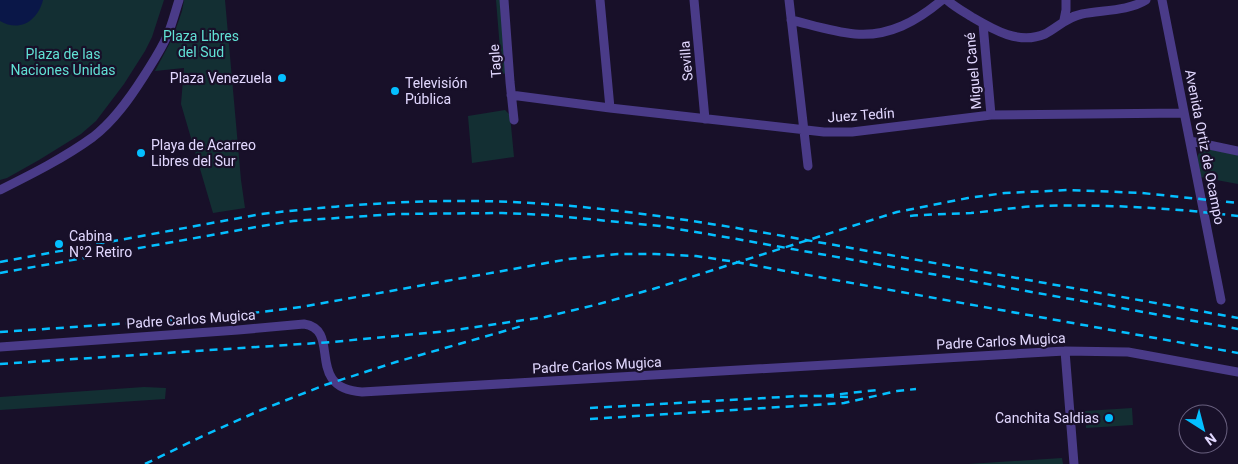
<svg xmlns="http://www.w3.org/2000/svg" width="1238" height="464" viewBox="0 0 1238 464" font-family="Roboto,sans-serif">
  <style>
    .green { fill: #132f33 }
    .water { fill: #0a1748 }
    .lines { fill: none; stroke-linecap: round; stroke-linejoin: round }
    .minor { stroke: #4a3b88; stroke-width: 9 }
    .rail { stroke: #04bfff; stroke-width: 2.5; stroke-dasharray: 8 6; stroke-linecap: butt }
    .poi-dot { fill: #04bfff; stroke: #181029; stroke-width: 2 }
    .labels { text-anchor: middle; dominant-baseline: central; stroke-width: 4.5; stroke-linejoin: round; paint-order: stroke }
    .park-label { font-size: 14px; fill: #61e1d5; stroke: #181029 }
    .street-label { font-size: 14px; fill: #e2d8ff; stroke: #181029 }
    .poi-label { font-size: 14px; fill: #e2d8ff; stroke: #181029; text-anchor: start }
  </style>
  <rect width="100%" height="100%" fill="#181029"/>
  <!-- green -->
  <path class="green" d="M 0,0 L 164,0 L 152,37 L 145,51 L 124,84 L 96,121 L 81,134 L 39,160 L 7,178 L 0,180 Z
    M 184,0 L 225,0 L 241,180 L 245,208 L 213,213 L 181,104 L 184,68 L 155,71 L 173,37 L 182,11 Z
    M 496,0 L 502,0 L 508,73 L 502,74 Z
    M 505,110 L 510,115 L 514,157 L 472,163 L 468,116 Z
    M 1203,149 L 1208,149 L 1238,155 L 1238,184 L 1200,177 C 1198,167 1193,156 1203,149 Z
    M 144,387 L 166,388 L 165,399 L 0,410 L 0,397 Z
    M 1132,408 L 1133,425 L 1086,428 L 1085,411 Z
    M 1062,458 L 1063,464 L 968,464 Z"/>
  <!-- water -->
  <path class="water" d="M 0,0 L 43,0 C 38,20 20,33 0,21 Z"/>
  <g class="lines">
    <!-- minor -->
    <path class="minor" d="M 504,0 L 510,82 L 514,120
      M 600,0 L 610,108
      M 694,0 L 705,119
      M 789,0 L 808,166
      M 947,0 C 955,7 964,12 972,17 C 994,30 1019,45 1045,34 C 1058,27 1067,17 1082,14 C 1101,10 1129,11 1146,0
      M 1162,0 L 1221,300
      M 791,20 C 812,25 833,32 855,34 C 889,37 917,21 942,0
      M 1064,20 L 1066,10 L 1066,0
      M 983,24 L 991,115
      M 511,95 L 610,108 L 824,132 L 852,132 L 991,115 L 1184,113
      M 1190,141 L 1238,151
      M 0,190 C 32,174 64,158 93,137 C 114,121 130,98 144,76 C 152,63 161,50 167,36 C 172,25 175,12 179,0
      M 0,347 L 238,330 L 304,324 C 343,330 303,388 362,392 L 1065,351 L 1128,352 L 1238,372
      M 1065,351 L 1074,464"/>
    <!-- rail -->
    <path class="rail" d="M 910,216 C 930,214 950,214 971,213 C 994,211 1016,207 1039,206 C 1106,204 1172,208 1238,216
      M 0,262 L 261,214 C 333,206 406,200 478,201 C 606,203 732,227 857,249 C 984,272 1111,295 1238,318
      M 0,273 L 262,226 L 293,221 L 396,214 L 502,213 L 547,215 L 660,226 L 731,238 L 1238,329
      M 0,332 L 162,321 L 252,313 L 301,307 L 569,259 L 618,254 L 655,254 L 696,256 L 736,262 L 1238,353
      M 0,364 L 332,342 L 448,331 L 545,317 L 595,305 L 653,289 L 897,212 L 968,198 L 1005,193 L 1069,190 L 1142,193 L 1238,203
      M 848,397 L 823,396 L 877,390
      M 590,408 L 800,396 L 823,396
      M 590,419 L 844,403 L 897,391 L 916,389
      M 145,464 L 205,435 L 261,410 L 325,385 L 396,362 L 522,326"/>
  </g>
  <!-- markers -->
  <g class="poi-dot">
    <circle cx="282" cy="78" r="5"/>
    <circle cx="395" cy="91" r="5"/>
    <circle cx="141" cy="153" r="5"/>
    <circle cx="59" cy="244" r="5"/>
    <circle cx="1109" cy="418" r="5"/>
  </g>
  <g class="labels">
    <!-- park labels -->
    <g class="park-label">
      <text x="201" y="36">Plaza Libres<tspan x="201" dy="16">del Sud</tspan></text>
      <text x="63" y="54">Plaza de las<tspan x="63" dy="16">Naciones Unidas</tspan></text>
    </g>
    <!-- street labels -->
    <g class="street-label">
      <text transform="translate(495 61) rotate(-94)">Tagle</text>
      <text transform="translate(686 61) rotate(-95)">Sevilla</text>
      <text transform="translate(973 71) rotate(-95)">Miguel Cané</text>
      <text transform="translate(861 115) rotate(-4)">Juez Tedín</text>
      <text transform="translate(1205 147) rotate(79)">Avenida Ortiz de Ocampo</text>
      <text transform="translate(191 319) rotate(-4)">Padre Carlos Mugica</text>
      <text transform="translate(1001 341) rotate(-3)">Padre Carlos Mugica</text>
      <text transform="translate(597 365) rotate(-3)">Padre Carlos Mugica</text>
    </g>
    <!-- poi labels -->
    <g class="poi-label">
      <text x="272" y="78" text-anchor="end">Plaza Venezuela</text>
      <text x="405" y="83">Televisión<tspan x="405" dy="16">Pública</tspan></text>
      <text x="151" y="145">Playa de Acarreo<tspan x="151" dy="16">Libres del Sur</tspan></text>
      <text x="69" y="236">Cabina<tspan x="69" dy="16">N°2 Retiro</tspan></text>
      <text x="1099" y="418" text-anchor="end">Canchita Saldias</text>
    </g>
  </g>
  <!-- north arrow -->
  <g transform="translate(1203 429) rotate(144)"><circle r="24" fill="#181029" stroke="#69607f"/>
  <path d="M0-4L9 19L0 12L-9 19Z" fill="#04bfff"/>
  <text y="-8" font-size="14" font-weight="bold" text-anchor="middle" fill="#e2d8ff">N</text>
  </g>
</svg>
